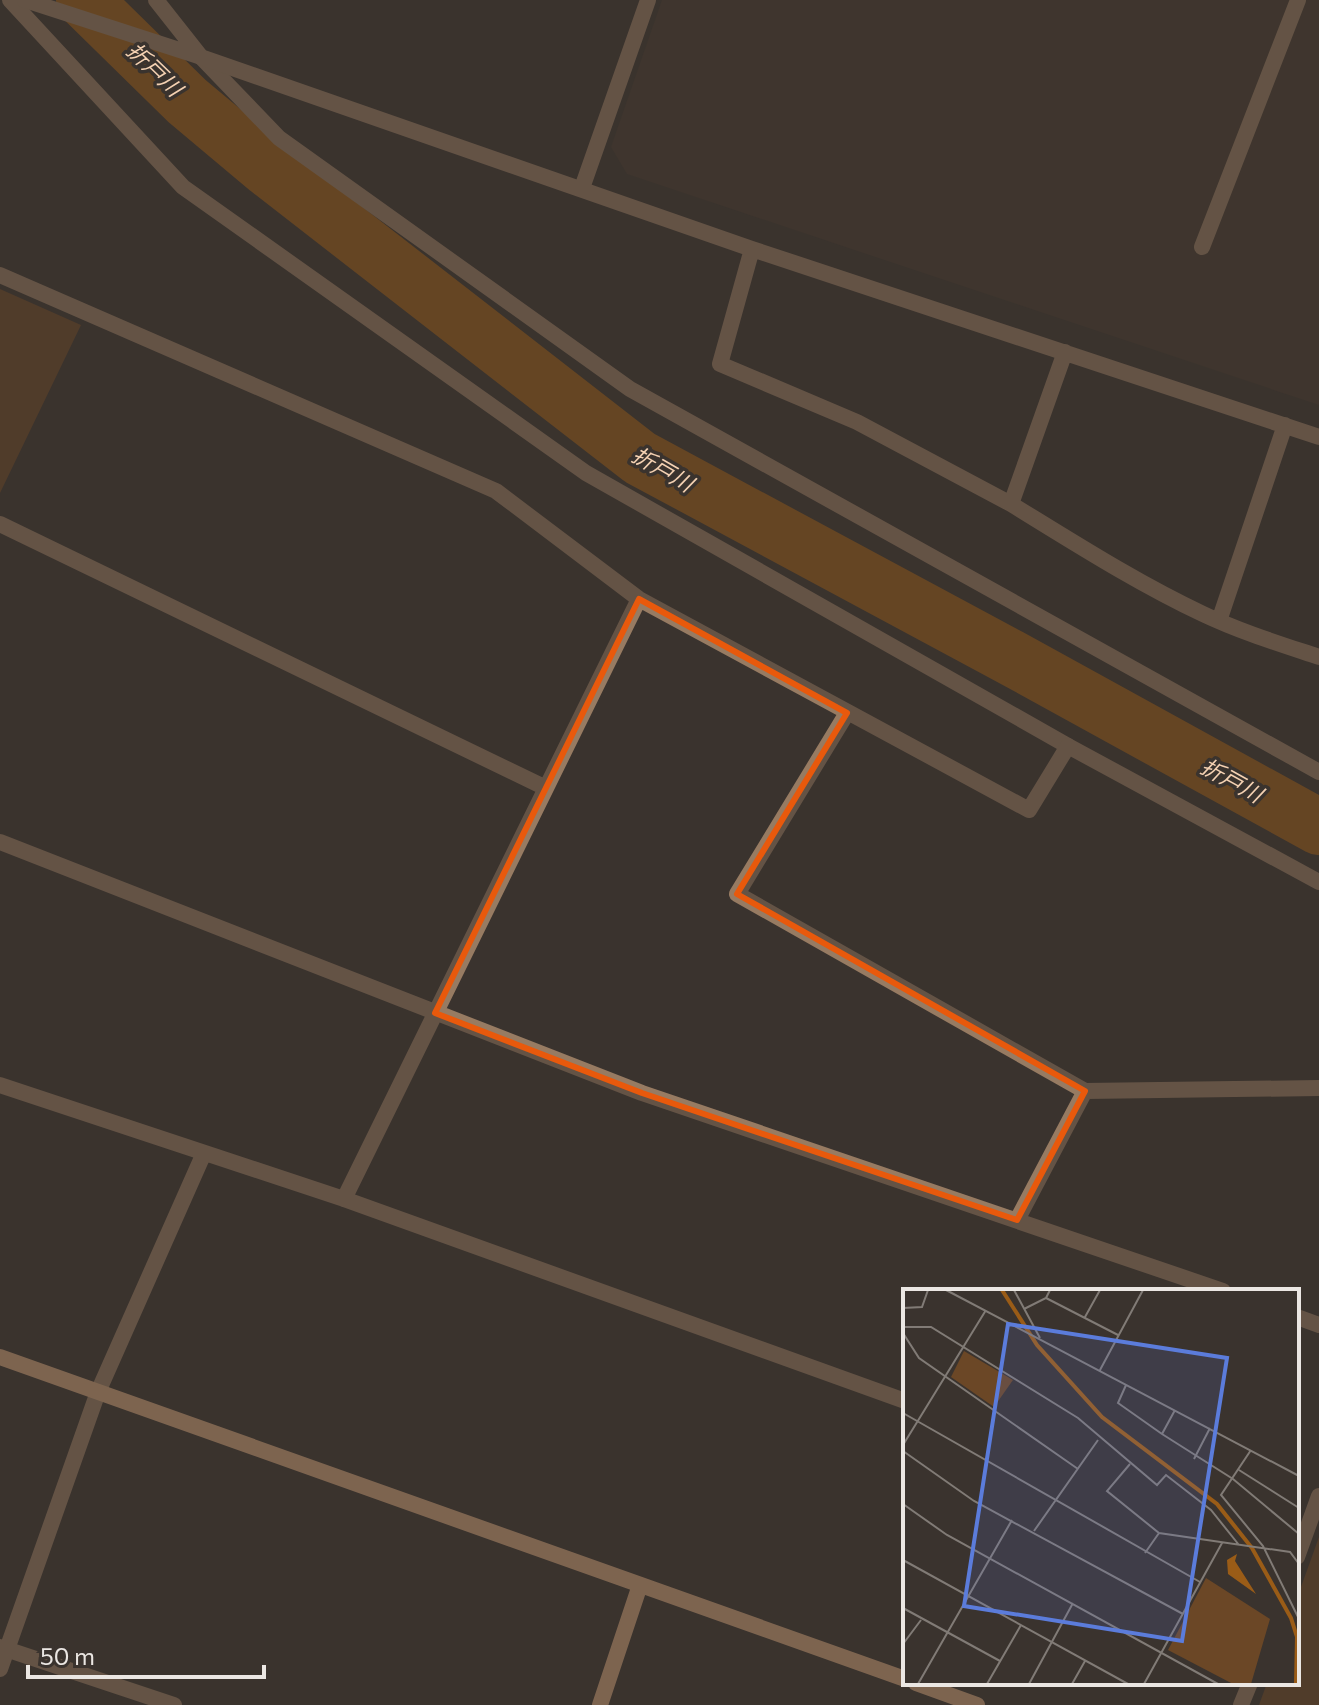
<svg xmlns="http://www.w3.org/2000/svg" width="1319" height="1705" viewBox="0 0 1319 1705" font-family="Commissioner,'Noto Sans JP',sans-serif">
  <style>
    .built { fill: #45392f }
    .green { fill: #6b4726 }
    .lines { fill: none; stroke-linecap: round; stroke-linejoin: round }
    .river { stroke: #9a5c17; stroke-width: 56 }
    .lane { stroke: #977b62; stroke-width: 16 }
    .street { stroke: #977b62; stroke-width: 16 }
    .secondary { stroke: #cfa179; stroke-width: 16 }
    .marked { fill: none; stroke: #e8590c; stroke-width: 6; stroke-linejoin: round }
    .labels { text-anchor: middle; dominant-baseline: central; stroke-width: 7; stroke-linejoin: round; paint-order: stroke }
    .water-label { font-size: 22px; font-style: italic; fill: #f4d1b2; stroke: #3a332e }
    .inset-river { fill: none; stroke: #9a5c17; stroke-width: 4 }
    .inset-road { fill: none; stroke: #817b76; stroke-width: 2 }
    .view { fill: #5b7cdb; fill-opacity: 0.15; stroke: #5b7cdb; stroke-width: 4 }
    .inset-edge { fill: none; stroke: #ebe7e3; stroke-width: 4 }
  </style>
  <rect width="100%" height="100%" fill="#3a332e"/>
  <!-- built -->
  <path class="built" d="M 662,0 L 1319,0 L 1319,405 L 627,174 L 611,147 Z"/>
  <!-- green -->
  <path class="green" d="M 0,289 L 81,325 L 0,493 Z
    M 1319,1537 L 1319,1705 L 1259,1705 L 1267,1683 L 1297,1683 L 1297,1598 Z"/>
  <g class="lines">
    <!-- river -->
    <path class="river" d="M 84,0 L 187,101 L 268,169 L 640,458 L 1010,657 L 1319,827"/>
    <!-- lane -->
    <path class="lane" d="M 10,0 L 183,187 L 586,473 L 1068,746
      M 201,57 L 279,138 L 630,389 L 1319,772
      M 1202,247 L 1298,0"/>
    <!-- street -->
    <path class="street" d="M 25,0 L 198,56 L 752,249 L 1319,437
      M 156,0 L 201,57
      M 582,188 L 648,0
      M 752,249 L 720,364 L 857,422 L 1011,504
      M 0,275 L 496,491 L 639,599 L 1029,810 L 1068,746 L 1319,882
      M 1065,352 L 1011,504 C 1073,542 1137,583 1203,614 C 1241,632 1280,644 1319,657
      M 0,524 L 546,788
      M 1219,621 L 1285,425
      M 847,713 L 737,894 L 1085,1091 L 1319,1088
      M 0,842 L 642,1093 L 1223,1291
      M 0,1085 L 344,1199 L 905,1401
      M 344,1199 L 639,599
      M 1017,1220 L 1085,1091
      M 1297,1317 L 1319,1325
      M 1297,1557 L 1319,1496
      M 0,1647 L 174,1705
      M 0,1669 L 98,1392 L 204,1153
      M 1241,1705 L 1250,1683"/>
    <!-- secondary -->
    <path class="secondary" d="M 0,1357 L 905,1679
      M 916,1683 L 977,1705
      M 600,1705 L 640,1585"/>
  </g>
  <!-- marked area -->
  <path d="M0 0H1319V1705H0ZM 639,599 L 847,713 L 737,894 L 1085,1091 L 1017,1220 L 642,1093 L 435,1013 Z" fill="#3a332e" fill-opacity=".55" fill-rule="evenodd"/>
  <path class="marked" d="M 639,599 L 847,713 L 737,894 L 1085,1091 L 1017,1220 L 642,1093 L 435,1013 Z"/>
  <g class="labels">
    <!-- water labels -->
    <g class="water-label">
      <text transform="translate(155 69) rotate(44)">折戸川</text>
      <text transform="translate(663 469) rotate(30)">折戸川</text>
      <text transform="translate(1232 780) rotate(29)">折戸川</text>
    </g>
  </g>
  <!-- overview -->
  <g transform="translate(903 1289)">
    <rect width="396" height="396" fill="#3a332e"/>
    <path d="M 61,62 L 110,91 L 91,118 L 48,88 ZM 303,289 L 367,330 L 348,395 L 330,395 L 265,361 Z" fill="#6b4726"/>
    <path d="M 334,265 L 332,272 L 353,305 L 325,285 L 324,271 Z" fill="#9a5c17"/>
    <path class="inset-river" d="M 99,1 L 134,56 L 199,128 L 314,215 L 349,259 L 388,329 L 394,348 L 393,395"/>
    <path class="inset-road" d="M 43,1 L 396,187M 111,1 L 137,49M 143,9 L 215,46M 0,19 L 19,18 L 25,1M 121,20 L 143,9 L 147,1M 182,28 L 197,1M 0,38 L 28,38 L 175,129 L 254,196 L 263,186 L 308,221 L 336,256M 0,44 L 16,69 L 175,180M 197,81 L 240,1M 223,96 L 215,114 L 259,145M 272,121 L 259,145 L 330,190 L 396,245M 0,124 L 297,293M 0,156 L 83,21M 348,161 L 318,206 L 360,257 L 396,330M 0,162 L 71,212 L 280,325M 291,170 L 307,139M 227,175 L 204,202 L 256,244 L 387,263 L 396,275M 336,181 L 396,219M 0,215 L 44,246 L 315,395M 131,242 L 195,151M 242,264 L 256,244M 0,271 L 225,395M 0,319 L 97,372M 0,355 L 18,331M 15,395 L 109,231M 84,395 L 118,336M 126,395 L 170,314M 169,395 L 182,372M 241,395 L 319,254"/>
    <path class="view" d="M 105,35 L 324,69 L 279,352 L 61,317 Z"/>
    <rect width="396" height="396" class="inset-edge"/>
  </g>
  <!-- scale -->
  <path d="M28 1665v12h236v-12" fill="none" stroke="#ebe7e3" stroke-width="4"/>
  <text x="40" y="1665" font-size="24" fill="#ebe7e3" stroke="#3a332e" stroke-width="6" paint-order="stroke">50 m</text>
</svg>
